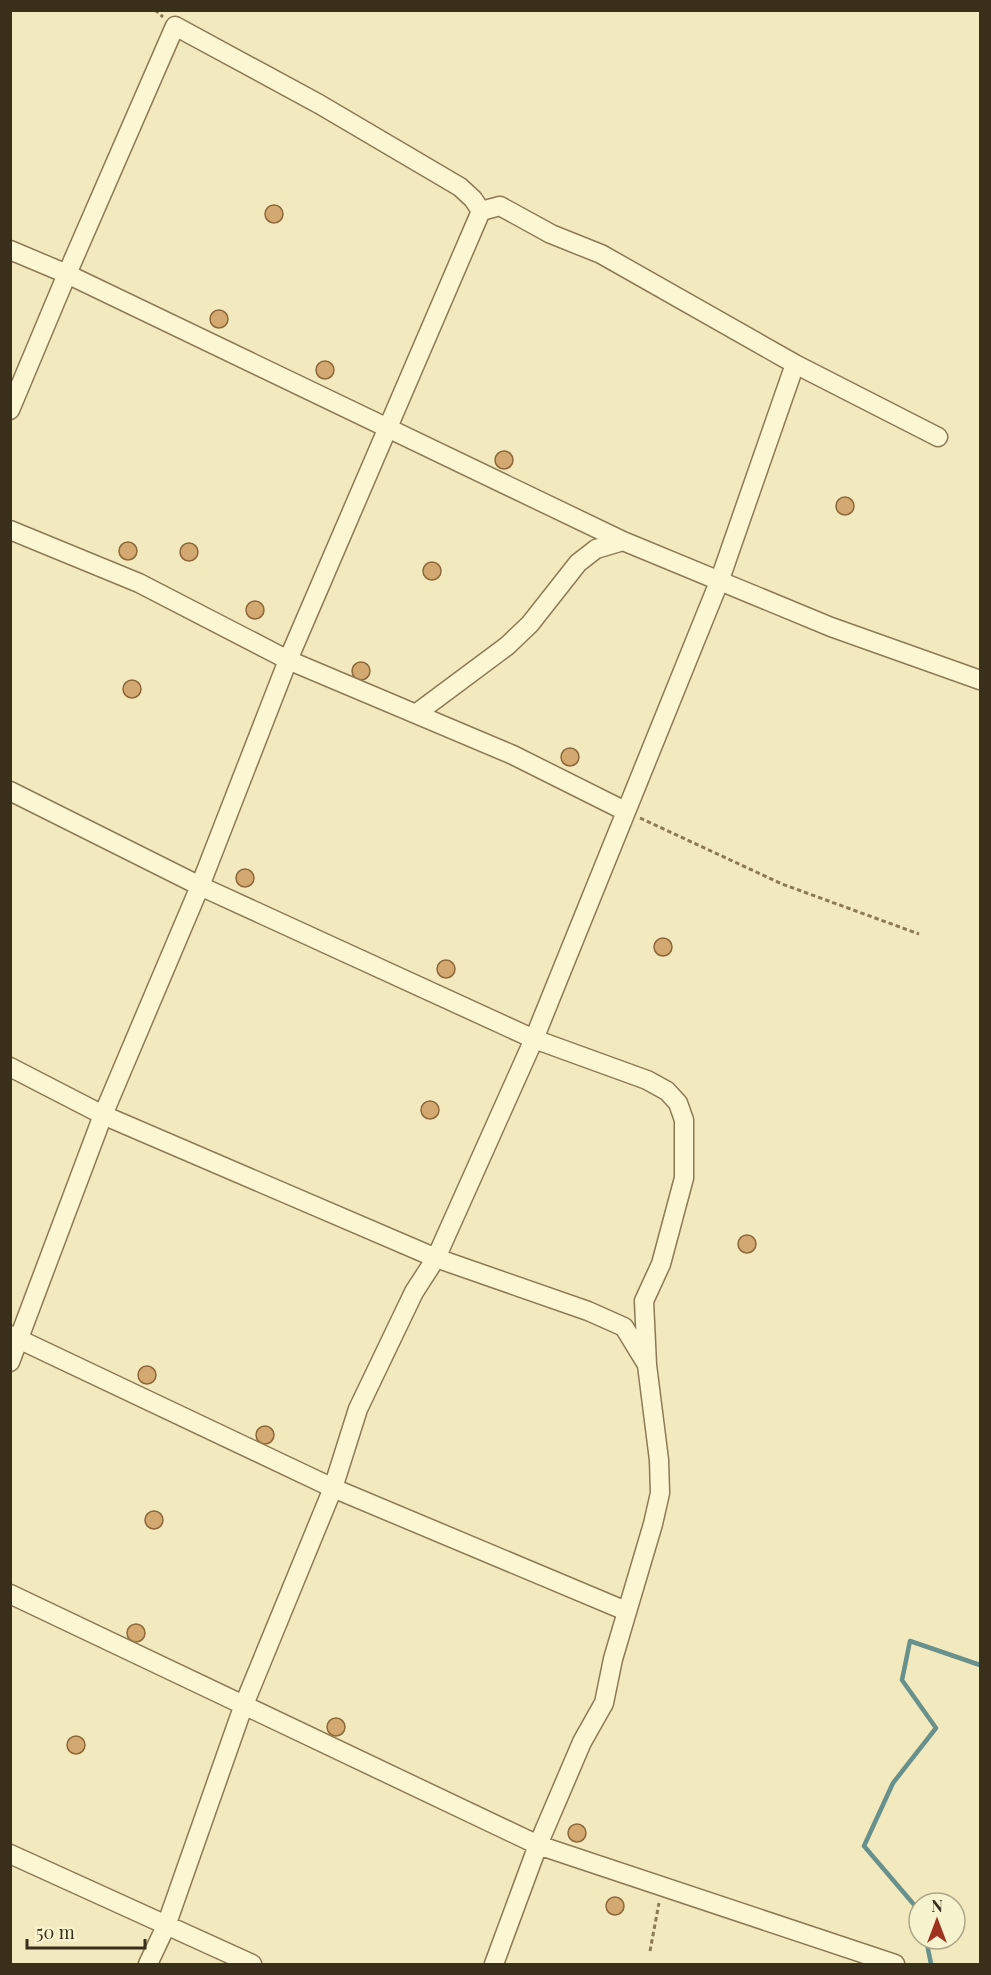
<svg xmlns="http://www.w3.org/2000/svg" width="991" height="1975" viewBox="0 0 991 1975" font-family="'Playfair Display',serif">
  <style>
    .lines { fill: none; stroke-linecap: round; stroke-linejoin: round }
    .stream { stroke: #68918d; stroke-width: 4.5 }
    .building { fill: #d3a971; stroke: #8d6739; stroke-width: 1.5 }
    .minor-casing { stroke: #8c7a55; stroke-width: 21 }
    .path { stroke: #8c7a55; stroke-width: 3; stroke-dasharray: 4.5 3; stroke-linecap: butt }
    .minor { stroke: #fcf6d2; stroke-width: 18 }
  </style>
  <rect width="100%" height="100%" fill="#f2eabe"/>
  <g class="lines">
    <!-- stream -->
    <path class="stream" d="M 919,1917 L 916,1907 L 864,1846 L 893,1783 L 936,1728 L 902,1680 L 910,1641 L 980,1665
      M 926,1939 L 931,1964"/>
  </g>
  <!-- building -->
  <path class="building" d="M265 214a9 9 0 1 1 18 0a9 9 0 1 1-18 0Z
    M210 319a9 9 0 1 1 18 0a9 9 0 1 1-18 0Z
    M316 370a9 9 0 1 1 18 0a9 9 0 1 1-18 0Z
    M495 460a9 9 0 1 1 18 0a9 9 0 1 1-18 0Z
    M836 506a9 9 0 1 1 18 0a9 9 0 1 1-18 0Z
    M119 551a9 9 0 1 1 18 0a9 9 0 1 1-18 0Z
    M180 552a9 9 0 1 1 18 0a9 9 0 1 1-18 0Z
    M423 571a9 9 0 1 1 18 0a9 9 0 1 1-18 0Z
    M246 610a9 9 0 1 1 18 0a9 9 0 1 1-18 0Z
    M352 671a9 9 0 1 1 18 0a9 9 0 1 1-18 0Z
    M123 689a9 9 0 1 1 18 0a9 9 0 1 1-18 0Z
    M561 757a9 9 0 1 1 18 0a9 9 0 1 1-18 0Z
    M236 878a9 9 0 1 1 18 0a9 9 0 1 1-18 0Z
    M654 947a9 9 0 1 1 18 0a9 9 0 1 1-18 0Z
    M437 969a9 9 0 1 1 18 0a9 9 0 1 1-18 0Z
    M421 1110a9 9 0 1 1 18 0a9 9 0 1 1-18 0Z
    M738 1244a9 9 0 1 1 18 0a9 9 0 1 1-18 0Z
    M138 1375a9 9 0 1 1 18 0a9 9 0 1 1-18 0Z
    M256 1435a9 9 0 1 1 18 0a9 9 0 1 1-18 0Z
    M145 1520a9 9 0 1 1 18 0a9 9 0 1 1-18 0Z
    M127 1633a9 9 0 1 1 18 0a9 9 0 1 1-18 0Z
    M327 1727a9 9 0 1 1 18 0a9 9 0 1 1-18 0Z
    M67 1745a9 9 0 1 1 18 0a9 9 0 1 1-18 0Z
    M568 1833a9 9 0 1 1 18 0a9 9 0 1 1-18 0Z
    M606 1906a9 9 0 1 1 18 0a9 9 0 1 1-18 0Z"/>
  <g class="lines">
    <defs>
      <path id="minor" d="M 481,211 L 500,206 L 551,234 L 601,254 L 795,364 L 938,437
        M 10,250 L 67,274 L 623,541 L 831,627 L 980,680
        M 10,410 L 67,274 L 175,26 L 319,104 L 460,187 L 473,199 L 481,211
        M 10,530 L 139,583 L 288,660 L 513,755 L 625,811
        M 417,713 L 507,646 L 530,624 L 578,563 L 596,549 L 623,541
        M 10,791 L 200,886 L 534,1039 L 647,1080 L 667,1091 L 678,1103 L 684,1120 L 684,1178 L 661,1264 L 644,1301 L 647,1365 L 659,1460 L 660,1493 L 653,1524 L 613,1659 L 604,1703 L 582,1742 L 538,1845 L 494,1964
        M 10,1067 L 103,1115 L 436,1258 L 588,1311 L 624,1327 L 646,1363
        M 10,1335 L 333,1488 L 626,1611
        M 10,1362 L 103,1115 L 200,886 L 288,660 L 481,211
        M 10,1594 L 538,1845 L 895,1964
        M 10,1854 L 252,1964
        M 148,1964 L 166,1926 L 243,1707 L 333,1488 L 358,1409 L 414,1292 L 436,1258 L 534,1039 L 719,582 L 795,364"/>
    </defs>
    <!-- minor casing -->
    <use href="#minor" class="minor-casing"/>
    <!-- path -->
    <path class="path" d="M 155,10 L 163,17
      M 640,818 L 782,884 L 919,934
      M 650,1951 L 659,1903"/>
    <!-- minor -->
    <use href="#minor" class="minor"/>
  </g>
  <!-- border -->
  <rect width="991" height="1975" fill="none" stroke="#3a2f1b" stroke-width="24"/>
  <!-- north arrow -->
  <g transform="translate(937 1921)"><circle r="28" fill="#f8f3cf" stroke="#aca587" stroke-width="1.5"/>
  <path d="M0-4.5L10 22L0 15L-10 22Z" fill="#a03220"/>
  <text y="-9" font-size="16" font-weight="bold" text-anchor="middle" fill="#3a2f1b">N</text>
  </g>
  <!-- scale -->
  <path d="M27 1939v9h118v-9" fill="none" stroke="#3a2f1b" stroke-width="3"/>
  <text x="36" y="1939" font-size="18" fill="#3a2f1b" stroke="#f8f3cf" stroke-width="4.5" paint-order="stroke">50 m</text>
</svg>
